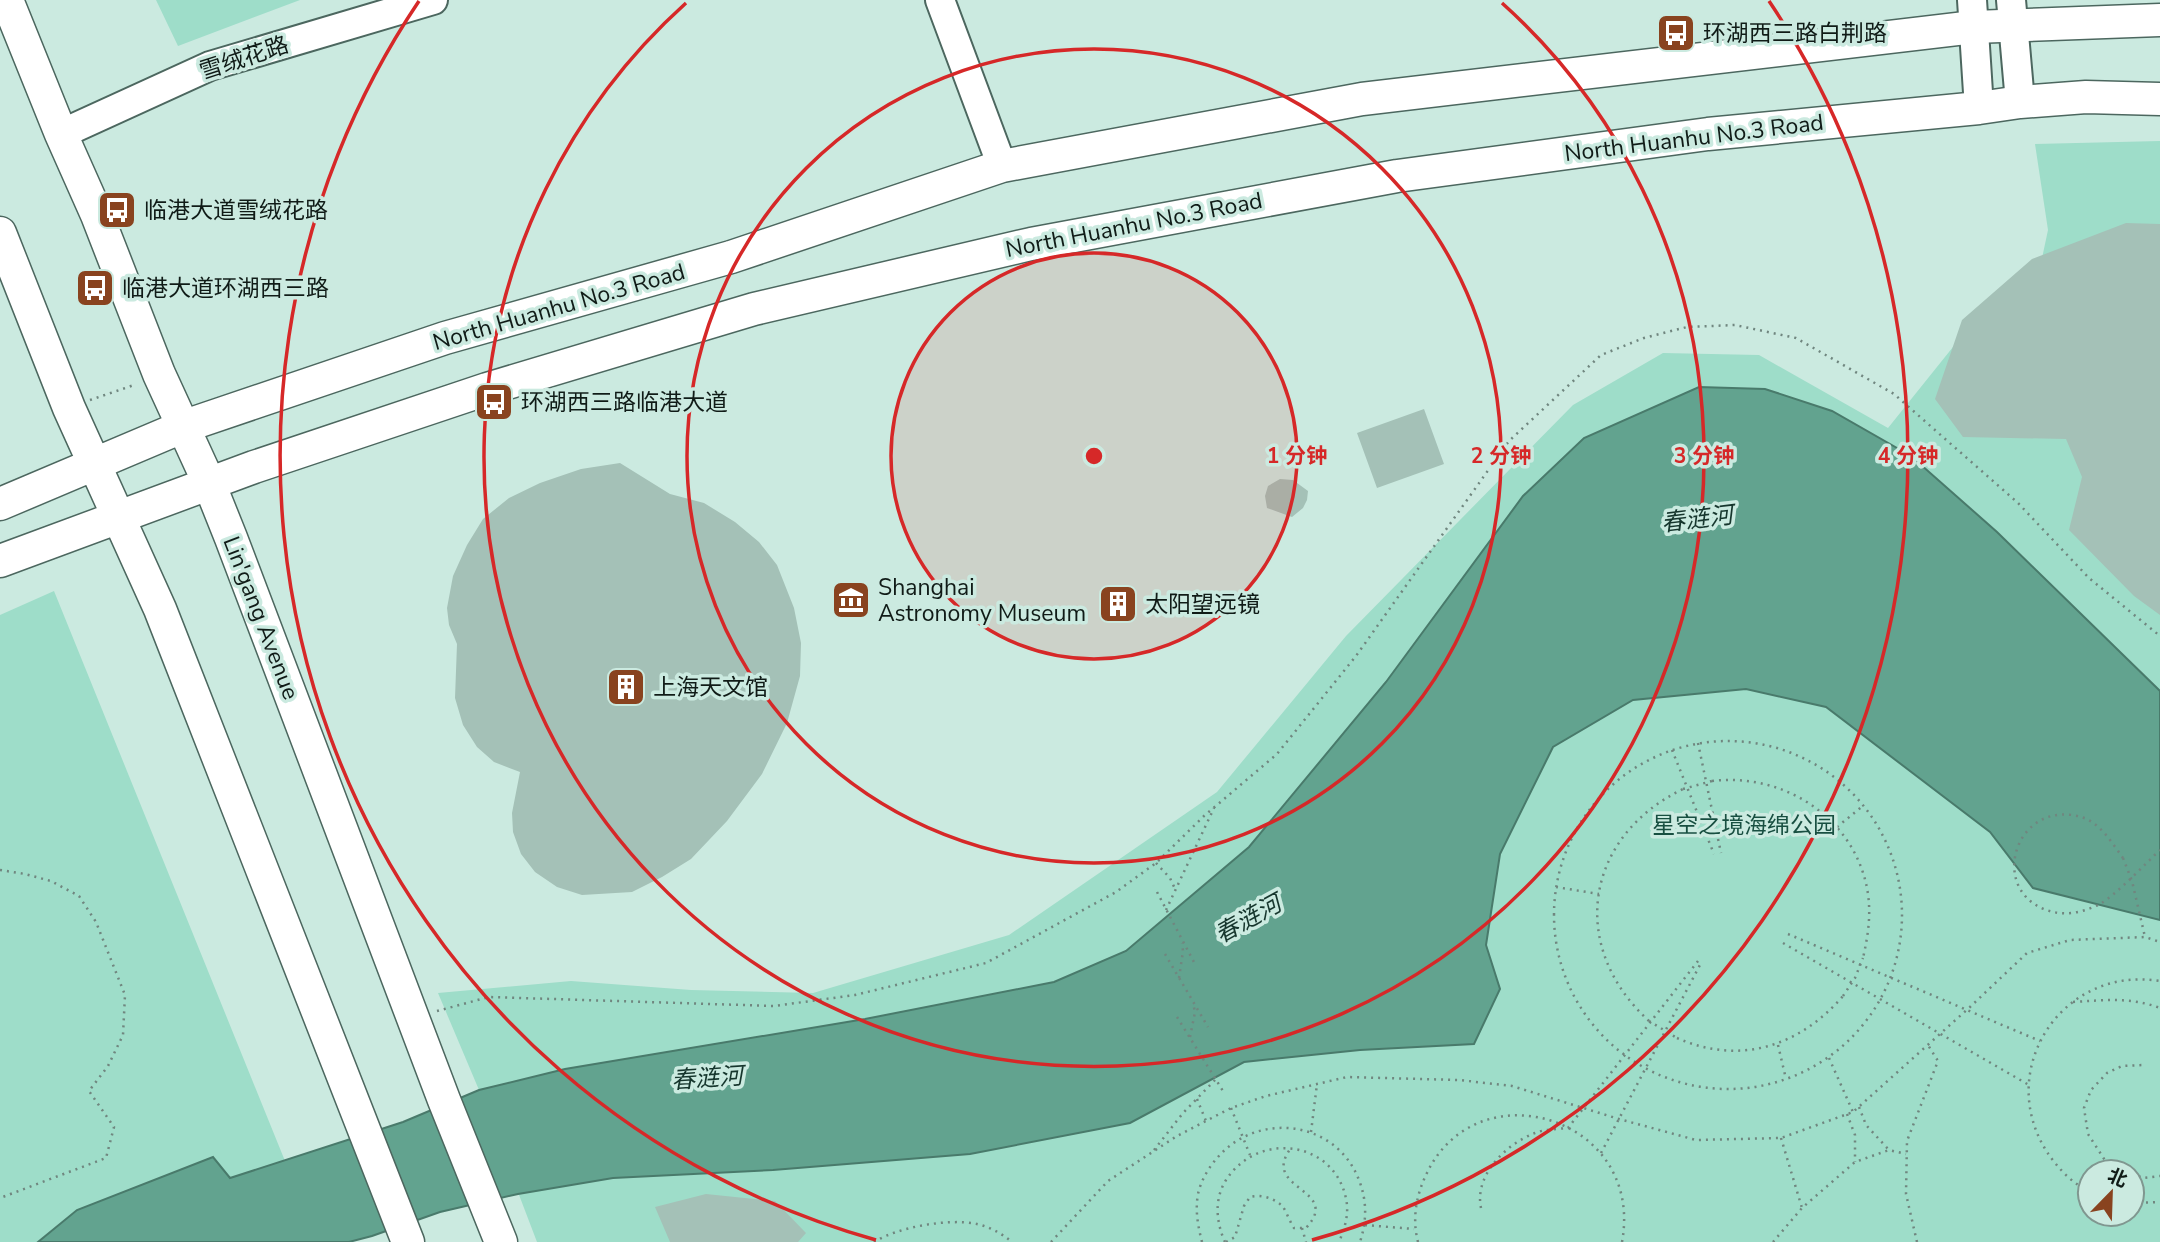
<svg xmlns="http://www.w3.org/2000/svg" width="2160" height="1242" viewBox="0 0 2160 1242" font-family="'Nunito Sans','Noto Sans SC',sans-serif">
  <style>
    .green { fill: #9eddc9; fill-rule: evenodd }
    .water { fill: #62a38f; stroke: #497a6b; stroke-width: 2 }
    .building { fill: #a4c1b7 }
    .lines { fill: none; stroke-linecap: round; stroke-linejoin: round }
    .secondary-casing { stroke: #4c675f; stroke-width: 32 }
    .primary-casing { stroke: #4c675f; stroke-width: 35 }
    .path { stroke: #70867f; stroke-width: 2.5; stroke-dasharray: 2 5; stroke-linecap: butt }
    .secondary { stroke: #fff; stroke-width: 28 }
    .primary { stroke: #fff; stroke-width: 32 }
    .path-bridge { stroke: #70867f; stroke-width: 2.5; stroke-dasharray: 2 5; stroke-linecap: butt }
    .ring { fill: none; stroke: #d62828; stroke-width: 3.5 }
    .labels { text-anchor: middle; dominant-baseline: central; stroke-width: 7; stroke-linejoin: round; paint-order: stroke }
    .poi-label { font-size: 23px; fill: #101b17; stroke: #cbeae0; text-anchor: start }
    .street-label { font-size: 23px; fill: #101b17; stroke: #cbeae0 }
    .park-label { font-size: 23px; fill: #184f41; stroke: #cbeae0 }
    .water-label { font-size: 24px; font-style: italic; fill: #16362d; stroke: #cbeae0 }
    .centre { fill: #d62828; stroke: #cbeae0; stroke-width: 3.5 }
    .ring-label { font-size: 21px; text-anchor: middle; font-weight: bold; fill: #d62828; stroke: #cbeae0; stroke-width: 7; stroke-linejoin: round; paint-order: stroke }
  </style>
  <rect width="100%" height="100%" fill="#cbeae0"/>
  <!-- green -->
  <path class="green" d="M 156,0 L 300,0 L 178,46 Z
    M 2160,141 L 2160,1242 L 537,1242 L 479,1090 L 438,993 L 571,981 L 691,990 L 813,993 L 1009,935 L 1217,792 L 1346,636 L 1573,405 L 1663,353 L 1759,355 L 1888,428 L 1957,342 L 2031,310 L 2048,230 L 2035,144 ZM 2090,1172 L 2132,1172 L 2132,1214 L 2090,1214 Z
    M 54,591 L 285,1161 L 230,1178 L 77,1210 L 38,1242 L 0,1242 L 0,615 Z"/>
  <!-- water -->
  <path class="water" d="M 1699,387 L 1765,389 L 1832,411 L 1911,456 L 1997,532 L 2160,691 L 2160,920 L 2033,888 L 1990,832 L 1826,707 L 1746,689 L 1633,700 L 1553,747 L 1500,854 L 1486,945 L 1500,989 L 1474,1044 L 1360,1050 L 1244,1062 L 1130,1123 L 970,1154 L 773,1170 L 613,1178 L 518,1194 L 440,1212 L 372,1236 L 349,1242 L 38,1242 L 77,1210 L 213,1157 L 230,1178 L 403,1122 L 479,1090 L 565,1069 L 865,1019 L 1054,982 L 1126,951 L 1249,847 L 1386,682 L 1523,496 L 1584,438 Z"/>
  <!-- building -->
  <path class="building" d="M 2126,223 L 2160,224 L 2160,615 L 2134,596 L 2069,530 L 2082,477 L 2066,439 L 1963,437 L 1935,399 L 1962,320 L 2032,259 Z
    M 1424,409 L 1444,464 L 1377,488 L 1357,433 Z
    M 620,463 L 670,494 L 704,503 L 735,522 L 759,542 L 777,565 L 794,608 L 801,643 L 800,676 L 787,723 L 762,774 L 727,821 L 691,859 L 662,877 L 632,892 L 582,895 L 557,887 L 535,872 L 521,854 L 513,832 L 512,813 L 520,772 L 494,762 L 477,747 L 463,725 L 455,698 L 457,644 L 449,625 L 447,608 L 453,576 L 467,545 L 483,519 L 509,498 L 540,483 L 581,469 Z
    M 1280,479 L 1293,480 L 1308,491 L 1307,500 L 1303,508 L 1292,517 L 1267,508 L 1265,496 L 1268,486 Z
    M 1122,589 L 1128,591 L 1131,599 L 1127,616 L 1119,622 L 1107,618 L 1105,610 L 1107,600 L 1113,590 Z
    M 706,1194 L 775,1201 L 806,1233 L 798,1242 L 670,1242 L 655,1207 Z"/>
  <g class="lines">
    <defs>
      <path id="secondary" d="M 940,0 L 1002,166
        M 1972,0 L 1979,108
        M 2011,0 L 2020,102
        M 61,134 L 210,66 L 433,0"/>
      <path id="primary" d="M 7,0 L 61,134 L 97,215 L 159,374 L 209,483 L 231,538 L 444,1100 L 501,1242
        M 0,233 L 69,408 L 160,609 L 408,1242
        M 0,504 L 182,427 L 445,338 L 731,257 L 1002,166 L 1362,99 L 1974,27 L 2160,20
        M 0,561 L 254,467 L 487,389 L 754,309 L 1031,244 L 1397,176 L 1708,134 L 1979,108 L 2020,102 L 2086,97 L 2160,99"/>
    </defs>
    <!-- secondary casing -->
    <use href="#secondary" class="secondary-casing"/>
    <!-- primary casing -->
    <use href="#primary" class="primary-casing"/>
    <!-- path -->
    <path class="path" d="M 90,400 L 134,385
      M1554 915a174 174 0 1 1 348 0a174 174 0 1 1-348 0Z
      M 1698,743 L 1721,853
      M 1672,750 L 1714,854
      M 1712,781 C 1784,772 1857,819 1868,894 C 1871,916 1868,936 1863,958
      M 1837,827 L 1864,805
      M 2123,858 L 2132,881 L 2145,937
      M 1156,863 L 1170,878 L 1176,891
      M 0,870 L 25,874 L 51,881 L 79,896 L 96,922 L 125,995 L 123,1035 L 108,1066 L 89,1091 L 114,1127 L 106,1158 L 0,1198
      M 1556,887 L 1599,894
      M 1157,892 L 1196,966
      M 1166,910 L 1214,808
      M 1788,934 L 2040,1041
      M 1783,943 L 2029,1085
      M 1165,954 L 1208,1027
      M 1179,978 L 1183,951 L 1182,943
      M 2073,1002 C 2104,1000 2131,997 2160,1008
      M 437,1011 L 489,997 L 774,1006 L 855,995 L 986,963 L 1116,892 L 1156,863 L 1204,816 L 1277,754 L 1356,656 L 1509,441 L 1601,355 L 1644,338 L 1687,327 L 1735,325 L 1796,338 L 1894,394 L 2018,503 L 2089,578 L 2160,636
      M 1177,1017 L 1223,1091
      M 1649,1021 C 1568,947 1584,837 1683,789
      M 1190,1037 L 1195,1012 L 1193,1003
      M 1677,1038 C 1740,1066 1800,1046 1843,996
      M 1778,1045 L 1786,1079
      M 1829,1058 L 1853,1112
      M 1197,1099 L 1206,1121
      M 1859,1107 L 1866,1125 L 1889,1150
      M 1231,1108 L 1250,1155
      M 1847,1114 L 1855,1135 L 1855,1162
      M 1311,1132 L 1317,1084
      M 1781,1138 L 1802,1208
      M 1154,1150 L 1183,1113 L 1216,1079
      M 1601,1153 L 1701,963
      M 2128,1172 L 2108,1165 L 2088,1134 L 2084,1108 L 2091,1090 L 2107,1073 L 2122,1066 L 2143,1065
      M 2132,1174 L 2144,1178 L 2160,1176
      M 2090,1191 C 2073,1185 2057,1167 2047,1152 C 1994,1069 2063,965 2160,981
      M 2132,1203 L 2160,1202
      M 1481,1208 C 1474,1175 1506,1144 1535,1133 C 1545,1129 1558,1129 1568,1128 L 1698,961
      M 1365,1225 L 1414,1229
      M 1302,1228 L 1306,1242
      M 874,1242 C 898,1227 949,1218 977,1224 C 990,1227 1001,1233 1012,1242
      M 1051,1242 L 1108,1181 L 1177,1136 L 1231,1108 L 1266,1096 L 1347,1077 L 1459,1080 L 1512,1086 L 1619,1119 L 1696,1140 L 1781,1138 L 1853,1112 L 1970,1007 L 2027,953 L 2070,940 L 2145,937 L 2160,942
      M 1202,1242 C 1198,1226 1195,1211 1198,1194 C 1201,1180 1209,1167 1218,1157 C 1258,1111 1336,1120 1359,1180 C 1367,1201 1367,1220 1360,1242
      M 1225,1242 C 1216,1222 1214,1199 1226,1180 C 1260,1128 1340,1142 1347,1205 C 1348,1218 1344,1230 1339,1242
      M 1226,1242 L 1235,1237 L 1244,1206 L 1250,1197 C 1260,1194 1275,1198 1283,1207 C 1286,1211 1290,1222 1294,1228 L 1306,1228 C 1343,1188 1259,1190 1291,1148
      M 1418,1242 C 1412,1219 1416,1196 1426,1175 C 1476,1066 1645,1117 1622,1242
      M 1773,1242 L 1802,1208 L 1855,1162 L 1889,1150 L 1906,1154
      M 1917,1242 L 1906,1194 L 1907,1141 L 1938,1061 L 1928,1045"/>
    <!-- secondary -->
    <use href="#secondary" class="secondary"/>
    <!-- primary -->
    <use href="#primary" class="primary"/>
    <!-- path-bridge -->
    <path class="path-bridge" d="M 1683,789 L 1712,781
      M 2123,858 C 2115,847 2107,834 2096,825 C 2089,819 2080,816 2072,815 C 2014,807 1991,888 2044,909 C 2063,917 2082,913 2100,904 C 2116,895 2145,864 2160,850
      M 1843,996 L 1855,978 L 1863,958
      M 1649,1021 L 1677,1038"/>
  </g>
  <!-- distance rings -->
  <circle cx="1094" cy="456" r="203" fill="#d62828" fill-opacity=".12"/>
  <g class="ring">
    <circle cx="1094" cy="456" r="203"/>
    <circle cx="1094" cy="456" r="407"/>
    <path d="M1502 3A610 610 0 1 1 686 3"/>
    <path d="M876 1240A814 814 0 0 1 419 1M1769 1A814 814 0 0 1 1312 1240"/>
  </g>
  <!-- icons -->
  <defs>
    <symbol id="bus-square" viewBox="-11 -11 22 22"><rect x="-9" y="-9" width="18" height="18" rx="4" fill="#89431f" stroke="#cbeae0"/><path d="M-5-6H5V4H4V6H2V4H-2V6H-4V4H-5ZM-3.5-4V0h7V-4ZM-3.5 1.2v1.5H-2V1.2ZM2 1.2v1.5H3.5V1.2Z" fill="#fff"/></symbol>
    <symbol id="museum-square" viewBox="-11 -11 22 22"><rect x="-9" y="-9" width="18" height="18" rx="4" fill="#89431f" stroke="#cbeae0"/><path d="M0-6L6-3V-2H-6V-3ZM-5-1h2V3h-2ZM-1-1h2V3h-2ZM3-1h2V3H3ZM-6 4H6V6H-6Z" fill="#fff"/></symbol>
    <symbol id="building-square" viewBox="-11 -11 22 22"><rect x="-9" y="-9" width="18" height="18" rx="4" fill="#89431f" stroke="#cbeae0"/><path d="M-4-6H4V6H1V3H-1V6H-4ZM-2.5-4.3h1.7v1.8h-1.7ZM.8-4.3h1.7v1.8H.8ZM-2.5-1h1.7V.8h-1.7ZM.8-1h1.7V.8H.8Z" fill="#fff"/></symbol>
  </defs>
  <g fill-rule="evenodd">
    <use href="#bus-square" x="1654" y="11" width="44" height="44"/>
    <use href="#bus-square" x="95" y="188" width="44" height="44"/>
    <use href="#bus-square" x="73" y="266" width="44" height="44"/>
    <use href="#bus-square" x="472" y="380" width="44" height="44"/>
    <use href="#museum-square" x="829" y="578" width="44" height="44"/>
    <use href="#building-square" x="1096" y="582" width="44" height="44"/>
    <use href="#building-square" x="604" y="665" width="44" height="44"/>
  </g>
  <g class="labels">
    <!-- poi labels -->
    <g class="poi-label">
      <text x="1703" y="33">环湖西三路白荆路</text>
      <text x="144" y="210">临港大道雪绒花路</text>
      <text x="122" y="288">临港大道环湖西三路</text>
      <text x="521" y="402">环湖西三路临港大道</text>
      <text x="878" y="587">Shanghai<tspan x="878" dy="26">Astronomy Museum</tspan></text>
      <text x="1145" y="604">太阳望远镜</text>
      <text x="653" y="687">上海天文馆</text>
    </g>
    <!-- street labels -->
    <g class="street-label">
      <text transform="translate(244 58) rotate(-18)">雪绒花路</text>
      <text transform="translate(1694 138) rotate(-7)">North Huanhu No.3 Road</text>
      <text transform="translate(1134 225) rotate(-11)">North Huanhu No.3 Road</text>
      <text transform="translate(559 307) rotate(-16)">North Huanhu No.3 Road</text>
      <text transform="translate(261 618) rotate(69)">Lin'gang Avenue</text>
    </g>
    <!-- park labels -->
    <g class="park-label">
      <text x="1744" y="825">星空之境海绵公园</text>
    </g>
    <!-- water labels -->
    <g class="water-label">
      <text transform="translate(1697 519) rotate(-7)">春涟河</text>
      <text transform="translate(1248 919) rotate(-29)">春涟河</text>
      <text transform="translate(707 1078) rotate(-4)">春涟河</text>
    </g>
  </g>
  <circle cx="1094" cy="456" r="10" class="centre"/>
  <g class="ring-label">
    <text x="1297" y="463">1 分钟</text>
    <text x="1501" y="463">2 分钟</text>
    <text x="1704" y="463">3 分钟</text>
    <text x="1908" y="463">4 分钟</text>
  </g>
  <!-- north arrow -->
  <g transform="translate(2111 1193) rotate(23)"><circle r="33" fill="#cbeae0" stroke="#809790" stroke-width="2"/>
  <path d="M0-5L12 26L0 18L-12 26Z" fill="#89431f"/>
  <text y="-10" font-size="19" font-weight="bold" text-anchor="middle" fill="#101b17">北</text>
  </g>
</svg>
